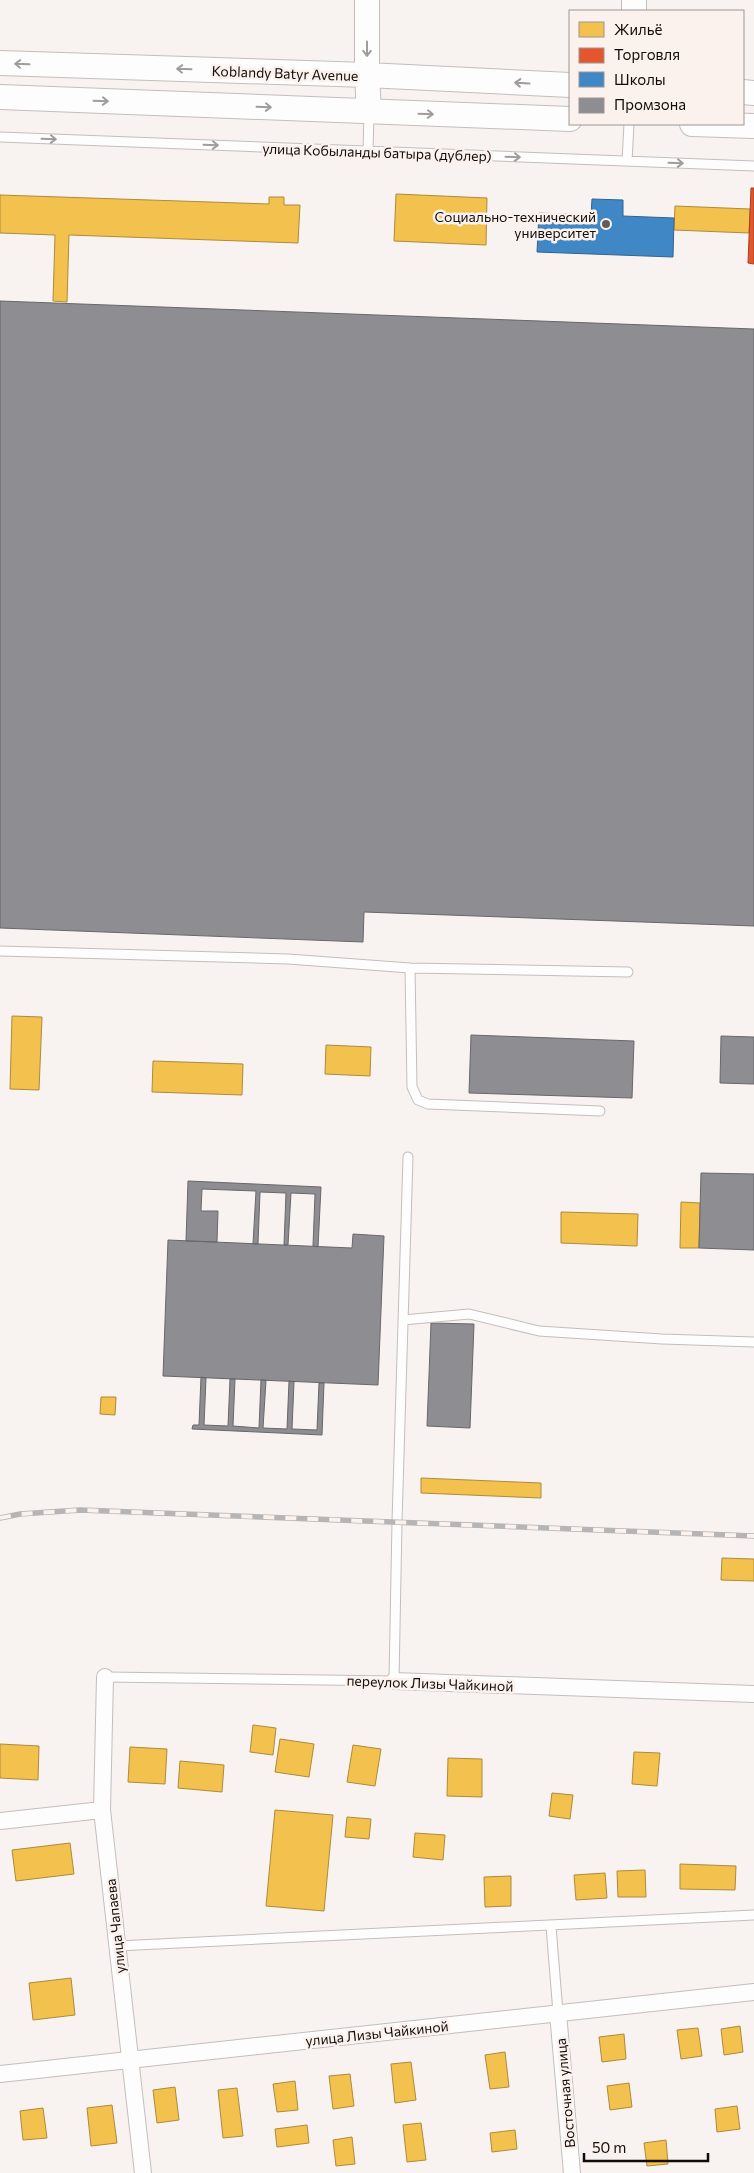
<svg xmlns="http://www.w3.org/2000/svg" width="754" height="2173" viewBox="0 0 754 2173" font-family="Commissioner,sans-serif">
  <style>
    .homes { fill: #f2c14e; stroke: #ae8b3a }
    .shops { fill: #e4572e; stroke: #a44124 }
    .schools { fill: #3f88c5; stroke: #31638d }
    .industry { fill: #8d8d92; stroke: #68676a }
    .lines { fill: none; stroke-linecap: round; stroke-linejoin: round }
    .lane-casing { stroke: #c3bebc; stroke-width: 11 }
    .street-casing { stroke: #c3bebc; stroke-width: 18 }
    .secondary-casing { stroke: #c3bebc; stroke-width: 26 }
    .lane { stroke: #fefdfd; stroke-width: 9 }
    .street { stroke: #fefdfd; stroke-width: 16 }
    .secondary { stroke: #fefdfd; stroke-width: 24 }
    .rail-casing { stroke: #b6b4b4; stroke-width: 5.5 }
    .rail { stroke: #fbf1ed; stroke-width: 4; stroke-dasharray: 11; stroke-linecap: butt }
    .oneway { stroke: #9f9d9c }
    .poi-dot { fill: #615d5b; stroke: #fbf1ed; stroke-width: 2 }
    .labels { text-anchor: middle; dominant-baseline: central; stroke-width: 5; stroke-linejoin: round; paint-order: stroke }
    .street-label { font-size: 14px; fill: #100d0b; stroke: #fbf1ed }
    .poi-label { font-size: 14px; fill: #100d0b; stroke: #fbf1ed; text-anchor: end }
  </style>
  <rect width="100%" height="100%" fill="#f8f2f0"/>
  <!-- homes -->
  <path class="homes" d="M 396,194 L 487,198 L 486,245 L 394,241 Z
    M 0,195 L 269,204 L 269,197 L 284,197 L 284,205 L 300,205 L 298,243 L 69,235 L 67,302 L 53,301 L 55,235 L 0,233 Z
    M 675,206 L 750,209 L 749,233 L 674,230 Z
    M 12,1016 L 42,1017 L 39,1090 L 10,1089 Z
    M 326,1045 L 371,1047 L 370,1076 L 325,1074 Z
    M 153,1061 L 243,1064 L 242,1095 L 152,1092 Z
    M 681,1202 L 700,1203 L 699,1248 L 680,1248 Z
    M 561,1212 L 638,1214 L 637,1246 L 561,1243 Z
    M 101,1397 L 116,1397 L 115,1415 L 100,1414 Z
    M 421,1478 L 541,1483 L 541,1498 L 421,1493 Z
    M 722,1558 L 754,1559 L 754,1581 L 721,1580 Z
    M 253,1725 L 276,1728 L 273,1755 L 250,1752 Z
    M 280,1739 L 314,1744 L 309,1777 L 275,1772 Z
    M 0,1744 L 39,1746 L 38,1780 L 0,1778 Z
    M 353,1745 L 381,1749 L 375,1786 L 347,1782 Z
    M 130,1747 L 167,1749 L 165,1784 L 128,1782 Z
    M 634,1752 L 660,1753 L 657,1786 L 632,1784 Z
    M 448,1758 L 482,1759 L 482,1797 L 447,1796 Z
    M 180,1761 L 224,1765 L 222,1792 L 178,1788 Z
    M 552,1793 L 573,1795 L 570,1819 L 549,1816 Z
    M 275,1810 L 333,1815 L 324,1911 L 266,1906 Z
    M 347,1817 L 371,1819 L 369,1839 L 345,1837 Z
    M 415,1833 L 445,1835 L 443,1860 L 413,1857 Z
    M 70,1843 L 74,1874 L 16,1881 L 12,1850 Z
    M 680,1864 L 736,1866 L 735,1890 L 680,1889 Z
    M 645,1870 L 646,1897 L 618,1897 L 617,1871 Z
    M 605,1873 L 607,1898 L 576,1900 L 574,1875 Z
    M 511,1876 L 511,1906 L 485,1907 L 484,1877 Z
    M 71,1978 L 75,2015 L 33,2020 L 29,1983 Z
    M 740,2026 L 743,2052 L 724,2055 L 721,2029 Z
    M 698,2028 L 702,2056 L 681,2059 L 677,2030 Z
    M 624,2034 L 626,2059 L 602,2062 L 599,2037 Z
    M 505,2052 L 509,2087 L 490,2089 L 485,2055 Z
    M 411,2062 L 416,2100 L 395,2103 L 391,2064 Z
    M 350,2074 L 354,2106 L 333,2109 L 329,2076 Z
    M 295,2081 L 298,2110 L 277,2112 L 273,2084 Z
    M 629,2083 L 632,2107 L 610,2110 L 607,2086 Z
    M 175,2087 L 179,2120 L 157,2123 L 153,2090 Z
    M 237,2088 L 243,2136 L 223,2138 L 218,2090 Z
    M 112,2105 L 117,2143 L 91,2146 L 87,2108 Z
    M 737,2106 L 740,2129 L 717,2132 L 715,2109 Z
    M 43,2108 L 47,2138 L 23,2140 L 20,2111 Z
    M 421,2123 L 426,2160 L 407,2162 L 403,2125 Z
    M 307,2125 L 309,2143 L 277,2147 L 275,2129 Z
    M 515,2130 L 517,2149 L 492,2152 L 490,2133 Z
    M 352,2137 L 355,2164 L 336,2166 L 333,2140 Z
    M 666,2140 L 668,2164 L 647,2166 L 644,2143 Z"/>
  <!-- shops -->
  <path class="shops" d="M 751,188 L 754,188 L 754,264 L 748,263 Z"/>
  <!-- schools -->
  <path class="schools" d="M 592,199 L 623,200 L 623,216 L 674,218 L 673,257 L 537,252 L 539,213 L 591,215 Z"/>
  <!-- industry -->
  <path class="industry" d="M 0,301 L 754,329 L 754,926 L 364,912 L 363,942 L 0,928 Z
    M 471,1035 L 634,1041 L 632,1098 L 469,1093 Z
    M 721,1036 L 754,1037 L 754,1084 L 720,1083 Z
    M 701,1173 L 754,1174 L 754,1250 L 699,1248 Z
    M 188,1181 L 321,1187 L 318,1247 L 313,1246 L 315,1194 L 291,1193 L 288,1245 L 284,1245 L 286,1193 L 260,1192 L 258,1244 L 253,1244 L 256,1191 L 202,1189 L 201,1211 L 218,1211 L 217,1242 L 186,1241 Z
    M 353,1234 L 384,1236 L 378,1385 L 163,1376 L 168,1240 L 352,1248 Z
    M 431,1323 L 474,1324 L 470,1428 L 427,1426 Z
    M 201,1377 L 206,1378 L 204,1425 L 228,1426 L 230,1379 L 235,1379 L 233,1426 L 259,1428 L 261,1380 L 266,1380 L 263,1428 L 287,1429 L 289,1381 L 294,1382 L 292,1429 L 317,1430 L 319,1383 L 324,1383 L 322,1435 L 192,1429 L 193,1425 L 199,1425 Z"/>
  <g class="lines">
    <defs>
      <path id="lane" d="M 0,137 L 754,166
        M 368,151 L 369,112
        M 627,161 L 629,124
        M 0,951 L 288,959 L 410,968 L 628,972
        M 410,968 L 412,1087 L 418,1100 L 428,1104 L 600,1111
        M 403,1320 L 469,1314 L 539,1331 L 662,1339 L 754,1342
        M 105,1677 L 394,1681 L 397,1522 L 408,1157
        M 551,1926 L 558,2013
        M 117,1946 L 754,1915"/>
      <path id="street" d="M 105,1677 L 102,1810 L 143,2173
        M 394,1681 L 754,1694
        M 0,1821 L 102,1810
        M 558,2013 L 572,2173
        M 0,2074 L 754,1992"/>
      <path id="secondary" d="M 367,0 L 367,75 L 369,112
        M 634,11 L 634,0
        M 0,63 L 367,75 L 570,85
        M 743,92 L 754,93
        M 0,97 L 570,119
        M 692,124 L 754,126"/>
    </defs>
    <!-- lane casing -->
    <use href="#lane" class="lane-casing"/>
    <!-- street casing -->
    <use href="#street" class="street-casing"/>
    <!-- secondary casing -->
    <use href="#secondary" class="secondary-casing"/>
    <!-- lane -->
    <use href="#lane" class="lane"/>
    <!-- street -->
    <use href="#street" class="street"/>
    <!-- secondary -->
    <use href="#secondary" class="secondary"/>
    <defs>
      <path id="rail" d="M 0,1518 L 20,1514 L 80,1510 L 754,1536"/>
    </defs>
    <!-- rail casing -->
    <use href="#rail" class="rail-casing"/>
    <!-- rail -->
    <use href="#rail" class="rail"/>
  </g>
  <!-- one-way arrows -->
  <defs><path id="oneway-shaft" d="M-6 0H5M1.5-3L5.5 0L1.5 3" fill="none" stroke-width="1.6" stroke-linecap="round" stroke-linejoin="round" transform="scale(1.25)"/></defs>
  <g class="oneway">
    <use href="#oneway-shaft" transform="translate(367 49) rotate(90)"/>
    <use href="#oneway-shaft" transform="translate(22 64) rotate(-178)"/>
    <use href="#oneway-shaft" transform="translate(184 69) rotate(-178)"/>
    <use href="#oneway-shaft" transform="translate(522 83) rotate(-177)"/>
    <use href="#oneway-shaft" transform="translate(101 101) rotate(2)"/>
    <use href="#oneway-shaft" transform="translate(264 107) rotate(2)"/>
    <use href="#oneway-shaft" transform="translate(426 114) rotate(2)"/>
    <use href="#oneway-shaft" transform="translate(49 139) rotate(2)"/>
    <use href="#oneway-shaft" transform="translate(211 145) rotate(2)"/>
    <use href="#oneway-shaft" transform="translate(513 157) rotate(2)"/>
    <use href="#oneway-shaft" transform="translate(676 163) rotate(2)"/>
  </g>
  <!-- markers -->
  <circle class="poi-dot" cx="606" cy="224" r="5"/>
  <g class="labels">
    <!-- street labels -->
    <g class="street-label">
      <text transform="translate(285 73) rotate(2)">Koblandy Batyr Avenue</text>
      <text transform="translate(377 152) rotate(2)">улица Кобыланды батыра (дублер)</text>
      <text transform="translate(430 1683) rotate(2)">переулок Лизы Чайкиной</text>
      <text transform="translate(115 1926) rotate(-96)">улица Чапаева</text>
      <text transform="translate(377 2033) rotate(-6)">улица Лизы Чайкиной</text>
      <text transform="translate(565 2093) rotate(-95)">Восточная улица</text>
    </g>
    <!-- poi labels -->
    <g class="poi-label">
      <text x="596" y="216">Социально-технический<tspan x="596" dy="16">университет</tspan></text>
    </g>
  </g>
  <!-- legend -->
  <rect x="569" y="10" width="175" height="115" fill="#fbf1ed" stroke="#9d9693"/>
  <rect x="579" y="22" width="25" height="15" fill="#f2c14e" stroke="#9d9693"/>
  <text x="614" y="35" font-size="15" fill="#100d0b">Жильё</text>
  <rect x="579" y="48" width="25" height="15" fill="#e4572e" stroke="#9d9693"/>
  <text x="614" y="60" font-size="15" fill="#100d0b">Торговля</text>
  <rect x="579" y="72" width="25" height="15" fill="#3f88c5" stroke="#9d9693"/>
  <text x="614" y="85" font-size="15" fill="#100d0b">Школы</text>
  <rect x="579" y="98" width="25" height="15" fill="#8d8d92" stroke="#9d9693"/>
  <text x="614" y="110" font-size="15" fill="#100d0b">Промзона</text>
  <!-- scale -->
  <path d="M584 2153v8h124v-8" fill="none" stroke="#100d0b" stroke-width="2.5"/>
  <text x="592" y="2153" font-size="15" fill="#100d0b" stroke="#fbf1ed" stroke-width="4" paint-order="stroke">50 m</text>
</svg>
